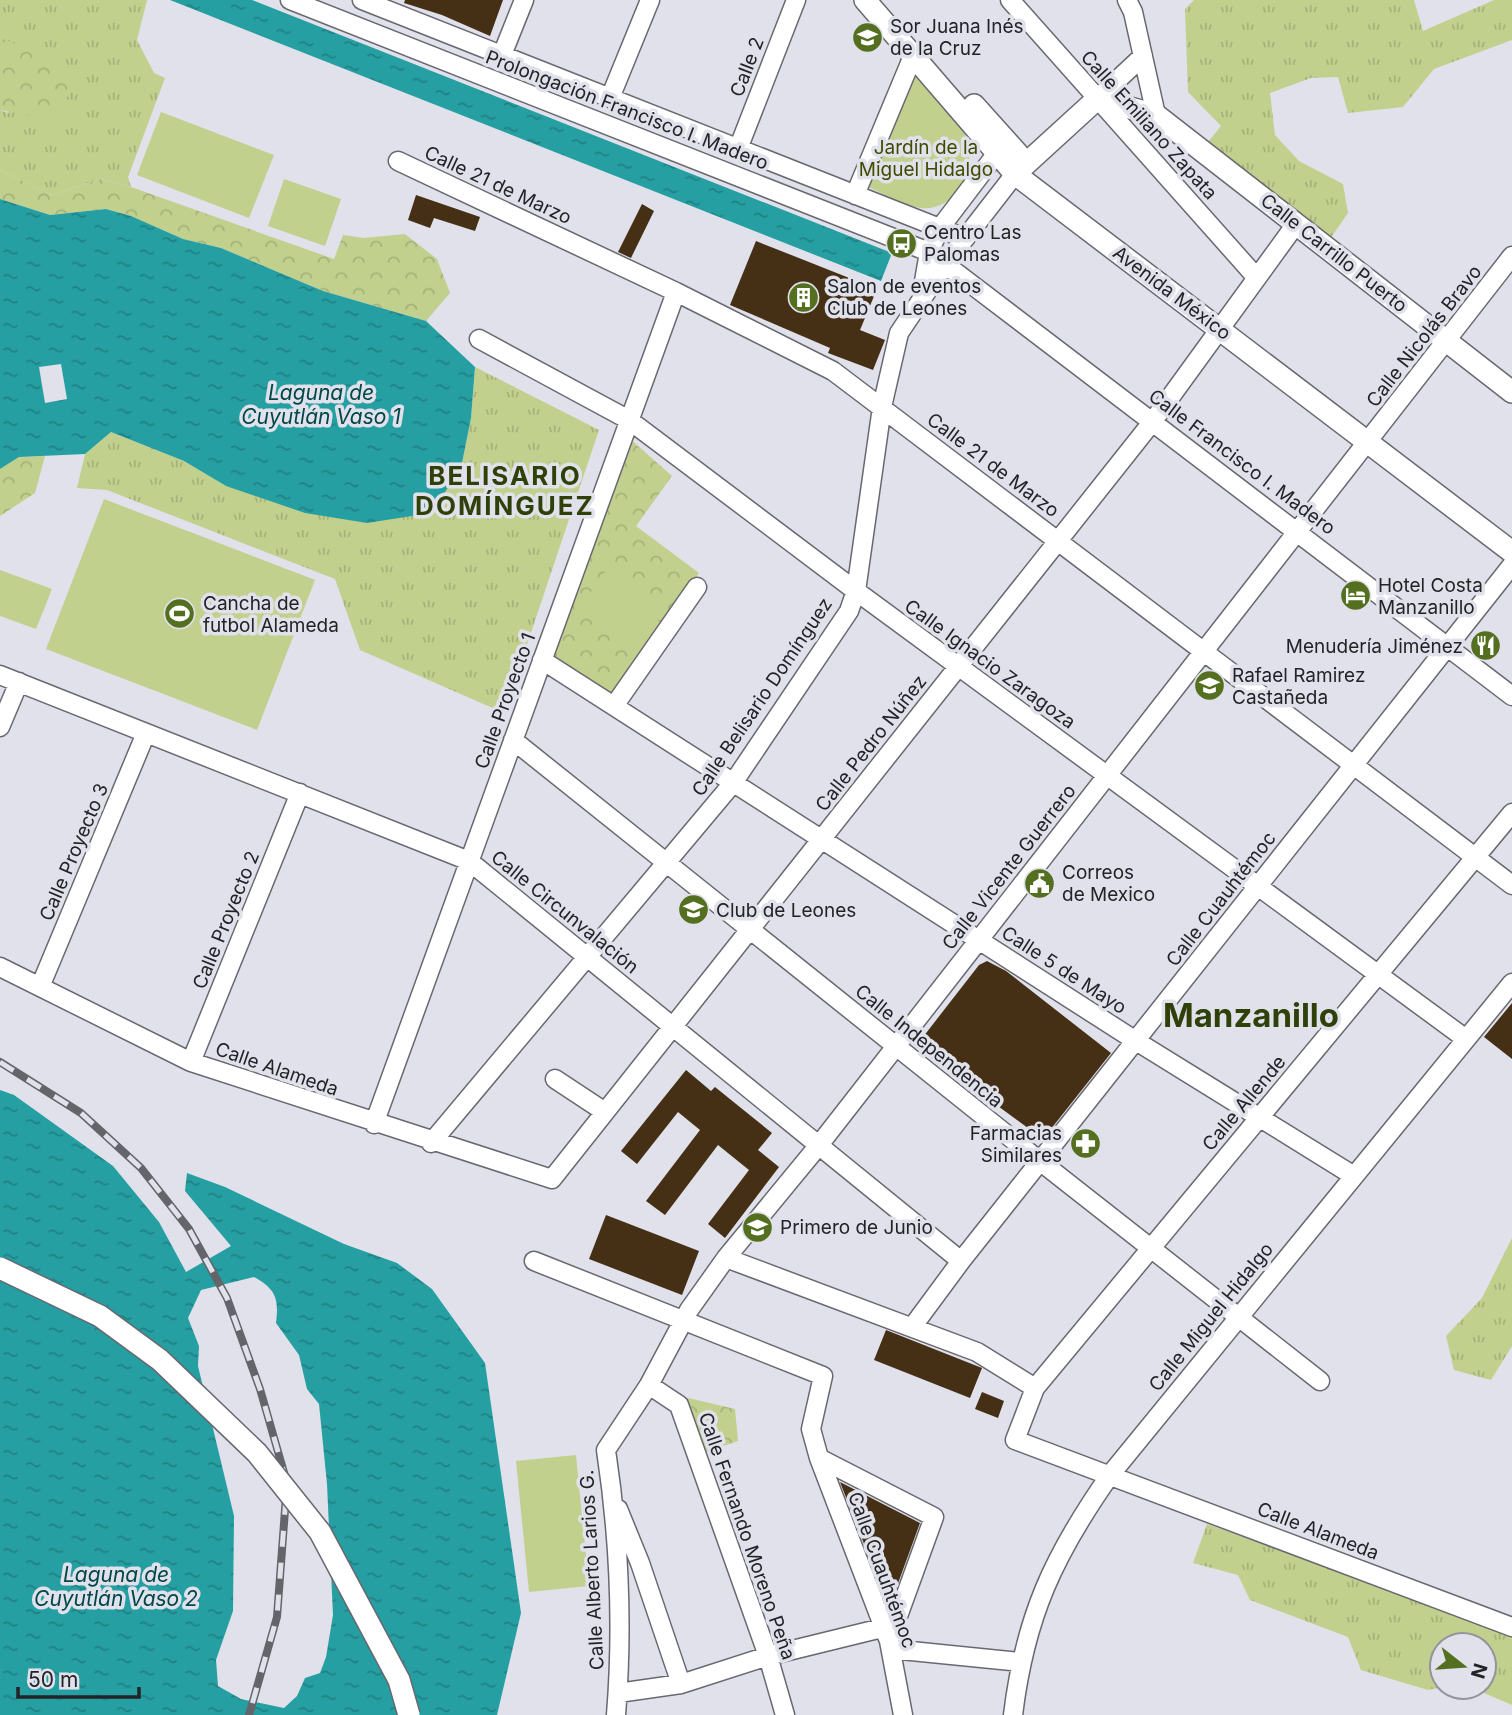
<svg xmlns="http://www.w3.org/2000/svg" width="1512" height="1715" viewBox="0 0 1512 1715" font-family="Inter,sans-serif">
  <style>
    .grass { fill: url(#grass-tufts) }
    .forest { fill: url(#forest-crowns) }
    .green { fill: #c1d08d }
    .water { fill: url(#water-ripples); fill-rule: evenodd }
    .pier { fill: #e0e1ea }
    .building { fill: #452f15 }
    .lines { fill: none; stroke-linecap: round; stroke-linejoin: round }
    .minor-casing { stroke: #686871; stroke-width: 21 }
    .major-casing { stroke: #686871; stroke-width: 24 }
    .minor { stroke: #fff; stroke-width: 18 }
    .major { stroke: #fff; stroke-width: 21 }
    .rail-casing { stroke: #64656a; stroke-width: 8 }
    .rail { stroke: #e0e1ea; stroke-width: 5; stroke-dasharray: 16; stroke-linecap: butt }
    .major-bridge-casing { stroke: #686871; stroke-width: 24; stroke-linecap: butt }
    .major-bridge { stroke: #fff; stroke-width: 21 }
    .labels { text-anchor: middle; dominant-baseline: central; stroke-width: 7; stroke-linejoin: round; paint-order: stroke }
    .poi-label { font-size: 19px; fill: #232327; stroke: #e0e1ea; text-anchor: start }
    .street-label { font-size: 19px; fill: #232327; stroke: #e0e1ea }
    .park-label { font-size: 19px; fill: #414b00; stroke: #e0e1ea }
    .water-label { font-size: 21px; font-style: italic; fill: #004749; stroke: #e0e1ea }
    .district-label { font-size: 26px; font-weight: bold; letter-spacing: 2px; fill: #2f4009; stroke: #e0e1ea }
    .town-label { font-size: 33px; font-weight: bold; fill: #2f4009; stroke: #e0e1ea }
  </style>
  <defs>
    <pattern id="grass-tufts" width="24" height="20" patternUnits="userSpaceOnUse" patternTransform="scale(1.75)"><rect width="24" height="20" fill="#c1d08d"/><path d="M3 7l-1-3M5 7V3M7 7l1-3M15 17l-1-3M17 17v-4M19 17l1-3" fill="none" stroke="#a6b27a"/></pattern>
    <pattern id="forest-crowns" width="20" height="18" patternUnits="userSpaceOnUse" patternTransform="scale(1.75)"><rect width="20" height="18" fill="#c1d08d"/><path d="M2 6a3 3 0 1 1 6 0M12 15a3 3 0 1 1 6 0" fill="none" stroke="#a6b27a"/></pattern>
    <pattern id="water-ripples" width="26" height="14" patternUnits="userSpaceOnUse" patternTransform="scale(1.75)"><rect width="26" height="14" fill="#259fa2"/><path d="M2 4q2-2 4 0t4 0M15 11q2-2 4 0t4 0" fill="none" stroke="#208184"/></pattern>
  </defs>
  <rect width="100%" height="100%" fill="#e0e1ea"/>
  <!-- grass -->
  <path class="grass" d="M 0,0 L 147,0 L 137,40 L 154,73 L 165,78 L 128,177 L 131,187 L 101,179 L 52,195 L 0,170 L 0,110 L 9,113 L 8,43 L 0,38 Z
    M 1194,0 L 1414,0 L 1423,31 L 1494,0 L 1512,0 L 1512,40 L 1434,69 L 1403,107 L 1348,113 L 1338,77 L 1311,78 L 1270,93 L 1275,135 L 1299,161 L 1343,184 L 1348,213 L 1330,239 L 1204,147 L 1221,126 L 1188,92 L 1185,9 Z
    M 475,367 L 599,430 L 504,713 L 360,650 L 335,579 L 107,490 L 77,488 L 85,454 L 111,432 L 184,461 L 226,486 L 461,468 L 471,418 Z
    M 1512,1238 L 1512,1346 L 1491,1380 L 1454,1370 L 1446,1336 L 1482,1298 Z
    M 1207,1524 L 1339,1571 L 1378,1579 L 1512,1633 L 1512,1705 L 1470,1687 L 1484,1687 L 1484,1645 L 1442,1645 L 1443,1687 L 1428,1690 L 1361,1670 L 1348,1637 L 1250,1600 L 1238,1575 L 1193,1563 Z"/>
  <!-- forest -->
  <path class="forest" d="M 0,38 L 41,53 L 74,85 L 54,120 L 0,110 Z
    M 0,170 L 52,195 L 101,179 L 131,187 L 334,259 L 343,235 L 364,238 L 405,234 L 437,259 L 450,293 L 426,321 L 323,291 L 221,248 L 183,239 L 131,216 L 106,209 L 50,215 L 0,199 Z
    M 629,438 L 672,476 L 636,526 L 699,573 L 611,698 L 545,653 Z
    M 45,456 L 35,493 L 0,516 L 0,469 L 19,457 Z
    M 684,1397 L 735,1409 L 738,1441 L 703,1453 Z"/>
  <!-- green -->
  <path class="green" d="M 914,72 C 931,92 953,111 965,134 C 980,163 958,212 921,208 C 903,206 882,193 866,186 Z
    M 161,112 L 274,155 L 249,218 L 137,175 Z
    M 284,179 L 341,199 L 325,246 L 268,226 Z
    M 104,499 L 315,580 L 257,730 L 46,649 Z
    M 0,570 L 52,589 L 36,629 L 0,616 Z
    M 606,570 L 665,611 L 638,650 L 579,609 Z
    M 576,1455 L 589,1586 L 529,1592 L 516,1461 Z"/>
  <!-- water -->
  <path class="water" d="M 170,0 L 252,0 L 892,253 L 881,281 Z
    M 0,199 L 50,215 L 106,209 L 131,216 L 183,239 L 221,248 L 323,291 L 426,321 L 475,367 L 471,418 L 461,468 L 431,513 L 367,523 L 305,513 L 226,486 L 184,461 L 111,432 L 85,454 L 19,457 L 0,469 Z
    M 0,1090 L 14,1095 L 113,1166 L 159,1222 L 186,1272 L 231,1246 L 185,1191 L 187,1173 L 225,1187 L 344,1244 L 397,1263 L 432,1289 L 485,1363 L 521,1613 L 497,1715 L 0,1715 ZM 254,1277 C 276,1289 279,1299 276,1323 L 299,1355 L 307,1389 L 319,1404 L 327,1484 L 333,1615 L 326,1657 L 320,1673 L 305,1678 L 297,1696 L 284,1708 L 241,1699 L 218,1686 L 216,1660 L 233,1611 L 234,1516 L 198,1366 L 199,1346 L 188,1318 L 201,1290 Z"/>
  <!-- pier -->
  <path class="pier" d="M 61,364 L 67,399 L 45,403 L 39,367 Z"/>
  <!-- building -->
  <path class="building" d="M 405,0 L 503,0 L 490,36 L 442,15 L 404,3 Z
    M 416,195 L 480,217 L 475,231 L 434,218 L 430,228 L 408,220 Z
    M 642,204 L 654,211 L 631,258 L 618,252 Z
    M 756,241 L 877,289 L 860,330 L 885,340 L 873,370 L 828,353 L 830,348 L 730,305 Z
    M 987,961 L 1006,971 L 1111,1053 L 1043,1139 L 916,1046 L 979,965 Z
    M 1512,1003 L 1512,1059 L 1484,1037 Z
    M 686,1070 L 711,1091 L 715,1087 L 772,1133 L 758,1150 L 779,1167 L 725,1238 L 708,1224 L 749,1170 L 718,1145 L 665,1215 L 646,1201 L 700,1130 L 678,1112 L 637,1164 L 621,1151 Z
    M 606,1215 L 699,1251 L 682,1295 L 589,1259 Z
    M 886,1330 L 982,1368 L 970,1398 L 874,1360 Z
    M 982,1392 L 1004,1401 L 998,1418 L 975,1409 Z
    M 840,1482 L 920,1523 L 889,1608 Z"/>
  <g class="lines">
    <defs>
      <path id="minor" d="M 290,0 L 929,252 L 1512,696
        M 362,0 L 965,238
        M 1010,0 L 1257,278
        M 1127,0 L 1133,12 L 1156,115
        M 502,55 L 524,0
        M 610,98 L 650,0
        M 1097,99 L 1143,56
        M 738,149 L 796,0
        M 398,161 L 676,292 L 833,371 L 1512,885
        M 855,195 L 913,56
        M 922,293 L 929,252 L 940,228 L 997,153
        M 479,339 L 629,420 L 856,591 L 1466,1039
        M 542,660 L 1136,1041 L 1354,1176
        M 0,675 L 469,861 L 961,1261
        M 614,706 L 697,587
        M 0,727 L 19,682
        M 513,740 L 1041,1162 L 1320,1381
        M 1512,813 L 1035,1388 L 1015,1440 L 1512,1627
        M 0,967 L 191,1062 L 552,1179 L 1153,421 L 1296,224
        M 40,987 L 146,733
        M 191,1062 L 300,793
        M 555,1079 L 605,1112
        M 374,1124 L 676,292
        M 431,1143 L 733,783 L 849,611 L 856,591 L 882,407 L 899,333 L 946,263 L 1015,174
        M 726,1258 L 977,1352 L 1035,1388
        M 534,1261 L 823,1376 L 811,1429 L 819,1458
        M 913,1326 L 961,1261 L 1512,565
        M 649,1385 L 679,1405 L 768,1656 L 785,1715
        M 618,1509 L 640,1563 L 681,1684
        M 889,1641 L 934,1517 L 819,1458 L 889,1641 L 903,1715
        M 891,1649 L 1020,1662
        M 618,1693 L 681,1684 L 768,1656 L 882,1628
        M 616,1715 C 623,1628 619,1536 606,1450 L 649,1385 L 689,1310 L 726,1258 L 819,1145 L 1512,256
        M 1013,1715 C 1025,1616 1054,1555 1110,1475 L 1512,983"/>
      <path id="major" d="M 865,0 L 1015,174 L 1512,552
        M 974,105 L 1026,163
        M 1015,174 L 1097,99 L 1156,115 L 1512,392"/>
    </defs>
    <!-- minor casing -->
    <use href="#minor" class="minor-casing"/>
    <!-- major casing -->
    <use href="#major" class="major-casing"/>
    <!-- minor -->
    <use href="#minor" class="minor"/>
    <!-- major -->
    <use href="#major" class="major"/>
    <defs>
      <path id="rail" d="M 0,1062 L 81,1113 L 141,1168 L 189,1229 L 227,1298 L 260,1389 L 287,1483 L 277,1617 L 249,1715"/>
    </defs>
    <!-- rail casing -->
    <use href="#rail" class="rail-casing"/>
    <!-- rail -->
    <use href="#rail" class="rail"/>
    <defs>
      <path id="major-bridge" d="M 0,1268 L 100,1316 L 160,1360 L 257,1453 L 320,1532 L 399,1680 L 409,1715"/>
    </defs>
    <!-- major-bridge casing -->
    <use href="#major-bridge" class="major-bridge-casing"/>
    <!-- major-bridge -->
    <use href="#major-bridge" class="major-bridge"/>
  </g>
  <!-- icons -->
  <defs>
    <symbol id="school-disc" viewBox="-11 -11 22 22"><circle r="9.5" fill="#556f21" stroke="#e0e1ea"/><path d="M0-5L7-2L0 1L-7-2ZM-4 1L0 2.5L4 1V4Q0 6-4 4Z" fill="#fff"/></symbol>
    <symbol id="bus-disc" viewBox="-11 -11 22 22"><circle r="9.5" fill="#556f21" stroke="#e0e1ea"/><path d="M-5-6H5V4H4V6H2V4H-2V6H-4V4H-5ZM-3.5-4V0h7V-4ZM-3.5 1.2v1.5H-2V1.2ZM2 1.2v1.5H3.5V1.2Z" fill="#fff"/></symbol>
    <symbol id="building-disc" viewBox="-11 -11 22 22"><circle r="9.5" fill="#556f21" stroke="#e0e1ea"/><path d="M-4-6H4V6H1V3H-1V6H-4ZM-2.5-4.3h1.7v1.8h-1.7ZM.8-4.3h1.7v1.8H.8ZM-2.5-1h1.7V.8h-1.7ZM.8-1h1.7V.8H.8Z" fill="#fff"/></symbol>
    <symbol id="hotel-disc" viewBox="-11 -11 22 22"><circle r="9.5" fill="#556f21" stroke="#e0e1ea"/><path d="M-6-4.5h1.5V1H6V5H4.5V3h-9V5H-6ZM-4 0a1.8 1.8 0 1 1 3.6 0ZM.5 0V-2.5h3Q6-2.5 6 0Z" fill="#fff"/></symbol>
    <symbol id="stadium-disc" viewBox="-11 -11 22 22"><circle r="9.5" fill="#556f21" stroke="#e0e1ea"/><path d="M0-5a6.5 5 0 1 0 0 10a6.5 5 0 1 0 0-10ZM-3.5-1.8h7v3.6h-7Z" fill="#fff"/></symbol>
    <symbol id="restaurant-disc" viewBox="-11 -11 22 22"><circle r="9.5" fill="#556f21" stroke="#e0e1ea"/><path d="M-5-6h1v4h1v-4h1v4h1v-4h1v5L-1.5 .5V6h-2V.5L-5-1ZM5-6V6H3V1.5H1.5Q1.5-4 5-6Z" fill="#fff"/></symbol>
    <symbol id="civic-disc" viewBox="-11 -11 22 22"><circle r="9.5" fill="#556f21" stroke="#e0e1ea"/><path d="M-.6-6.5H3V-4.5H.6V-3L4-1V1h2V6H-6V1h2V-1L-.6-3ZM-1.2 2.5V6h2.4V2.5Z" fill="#fff"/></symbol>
    <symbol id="pharmacy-disc" viewBox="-11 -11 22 22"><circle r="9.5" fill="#556f21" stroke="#e0e1ea"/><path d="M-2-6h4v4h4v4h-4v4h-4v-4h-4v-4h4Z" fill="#fff"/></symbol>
  </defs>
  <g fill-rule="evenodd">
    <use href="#school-disc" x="850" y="20" width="35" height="35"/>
    <use href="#bus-disc" x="884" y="226" width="35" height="35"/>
    <use href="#building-disc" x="786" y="280" width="35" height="35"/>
    <use href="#hotel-disc" x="1338" y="578" width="35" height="35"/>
    <use href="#stadium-disc" x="162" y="596" width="35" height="35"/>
    <use href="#restaurant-disc" x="1468" y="628" width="35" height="35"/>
    <use href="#school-disc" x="1192" y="668" width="35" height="35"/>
    <use href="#civic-disc" x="1022" y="866" width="35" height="35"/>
    <use href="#school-disc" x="676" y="892" width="35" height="35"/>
    <use href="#pharmacy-disc" x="1068" y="1126" width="35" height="35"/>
    <use href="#school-disc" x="740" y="1210" width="35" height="35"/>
  </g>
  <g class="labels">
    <!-- poi labels -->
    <g class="poi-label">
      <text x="890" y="26">Sor Juana Inés<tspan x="890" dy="22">de la Cruz</tspan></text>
      <text x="924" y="232">Centro Las<tspan x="924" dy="22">Palomas</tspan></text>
      <text x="827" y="286">Salon de eventos<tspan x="827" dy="22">Club de Leones</tspan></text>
      <text x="1378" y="585">Hotel Costa<tspan x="1378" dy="22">Manzanillo</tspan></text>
      <text x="203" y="603">Cancha de<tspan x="203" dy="22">futbol Alameda</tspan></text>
      <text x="1463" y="646" text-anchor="end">Menudería Jiménez</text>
      <text x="1232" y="675">Rafael Ramirez<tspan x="1232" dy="22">Castañeda</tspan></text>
      <text x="1062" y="872">Correos<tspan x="1062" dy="22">de Mexico</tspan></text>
      <text x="716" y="910">Club de Leones</text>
      <text x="1062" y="1133" text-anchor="end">Farmacias<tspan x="1062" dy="22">Similares</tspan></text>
      <text x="780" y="1227">Primero de Junio</text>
    </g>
    <!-- street labels -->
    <g class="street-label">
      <text transform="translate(747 67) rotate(-69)">Calle 2</text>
      <text transform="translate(627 110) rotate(21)">Prolongación Francisco I. Madero</text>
      <text transform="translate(1149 125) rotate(48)">Calle Emiliano Zapata</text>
      <text transform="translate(498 185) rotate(25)">Calle 21 de Marzo</text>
      <text transform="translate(1334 253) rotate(38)">Calle Carrillo Puerto</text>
      <text transform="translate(1172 293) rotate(37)">Avenida México</text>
      <text transform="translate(1424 336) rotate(-52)">Calle Nicolás Bravo</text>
      <text transform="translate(1242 462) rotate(37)">Calle Francisco I. Madero</text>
      <text transform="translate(993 465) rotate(37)">Calle 21 de Marzo</text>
      <text transform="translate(990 664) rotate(36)">Calle Ignacio Zaragoza</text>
      <text transform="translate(762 697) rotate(-56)">Calle Belisario Domínguez</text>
      <text transform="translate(505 701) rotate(-70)">Calle Proyecto 1</text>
      <text transform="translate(871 743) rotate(-52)">Calle Pedro Núñez</text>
      <text transform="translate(74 852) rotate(-67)">Calle Proyecto 3</text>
      <text transform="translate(1009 867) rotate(-52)">Calle Vicente Guerrero</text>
      <text transform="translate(1221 899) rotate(-52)">Calle Cuauhtémoc</text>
      <text transform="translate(565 912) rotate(39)">Calle Circunvalación</text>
      <text transform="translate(226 920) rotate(-68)">Calle Proyecto 2</text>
      <text transform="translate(1064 970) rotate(33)">Calle 5 de Mayo</text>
      <text transform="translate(929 1046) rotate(39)">Calle Independencia</text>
      <text transform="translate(277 1069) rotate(19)">Calle Alameda</text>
      <text transform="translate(1244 1103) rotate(-50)">Calle Allende</text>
      <text transform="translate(1211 1317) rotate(-51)">Calle Miguel Hidalgo</text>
      <text transform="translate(1318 1531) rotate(21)">Calle Alameda</text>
      <text transform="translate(747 1536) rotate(71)">Calle Fernando Moreno Peña</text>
      <text transform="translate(592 1570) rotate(-93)">Calle Alberto Larios G.</text>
      <text transform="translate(882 1570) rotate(70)">Calle Cuauhtémoc</text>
    </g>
    <!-- park labels -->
    <g class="park-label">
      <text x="926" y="147">Jardín de la<tspan x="926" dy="22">Miguel Hidalgo</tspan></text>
    </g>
    <!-- water labels -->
    <g class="water-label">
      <text x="321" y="392">Laguna de<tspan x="321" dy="24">Cuyutlán Vaso 1</tspan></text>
      <text x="116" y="1574">Laguna de<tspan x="116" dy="24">Cuyutlán Vaso 2</tspan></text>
    </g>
    <!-- district labels -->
    <g class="district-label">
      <text x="505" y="475">BELISARIO<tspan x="505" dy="30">DOMÍNGUEZ</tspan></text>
    </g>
    <!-- town labels -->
    <g class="town-label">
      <text x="1251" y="1015">Manzanillo</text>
    </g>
  </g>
  <!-- north arrow -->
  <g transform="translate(1463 1666) rotate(107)"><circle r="33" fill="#e0e1ea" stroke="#94959c" stroke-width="2"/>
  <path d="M0-5L12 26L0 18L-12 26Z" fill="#556f21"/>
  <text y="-10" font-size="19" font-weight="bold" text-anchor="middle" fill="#232327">N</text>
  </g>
  <!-- scale -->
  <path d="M18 1687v10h121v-10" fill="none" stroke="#232327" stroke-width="3.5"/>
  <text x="28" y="1687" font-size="21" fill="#232327" stroke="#e0e1ea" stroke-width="5" paint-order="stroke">50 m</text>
</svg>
